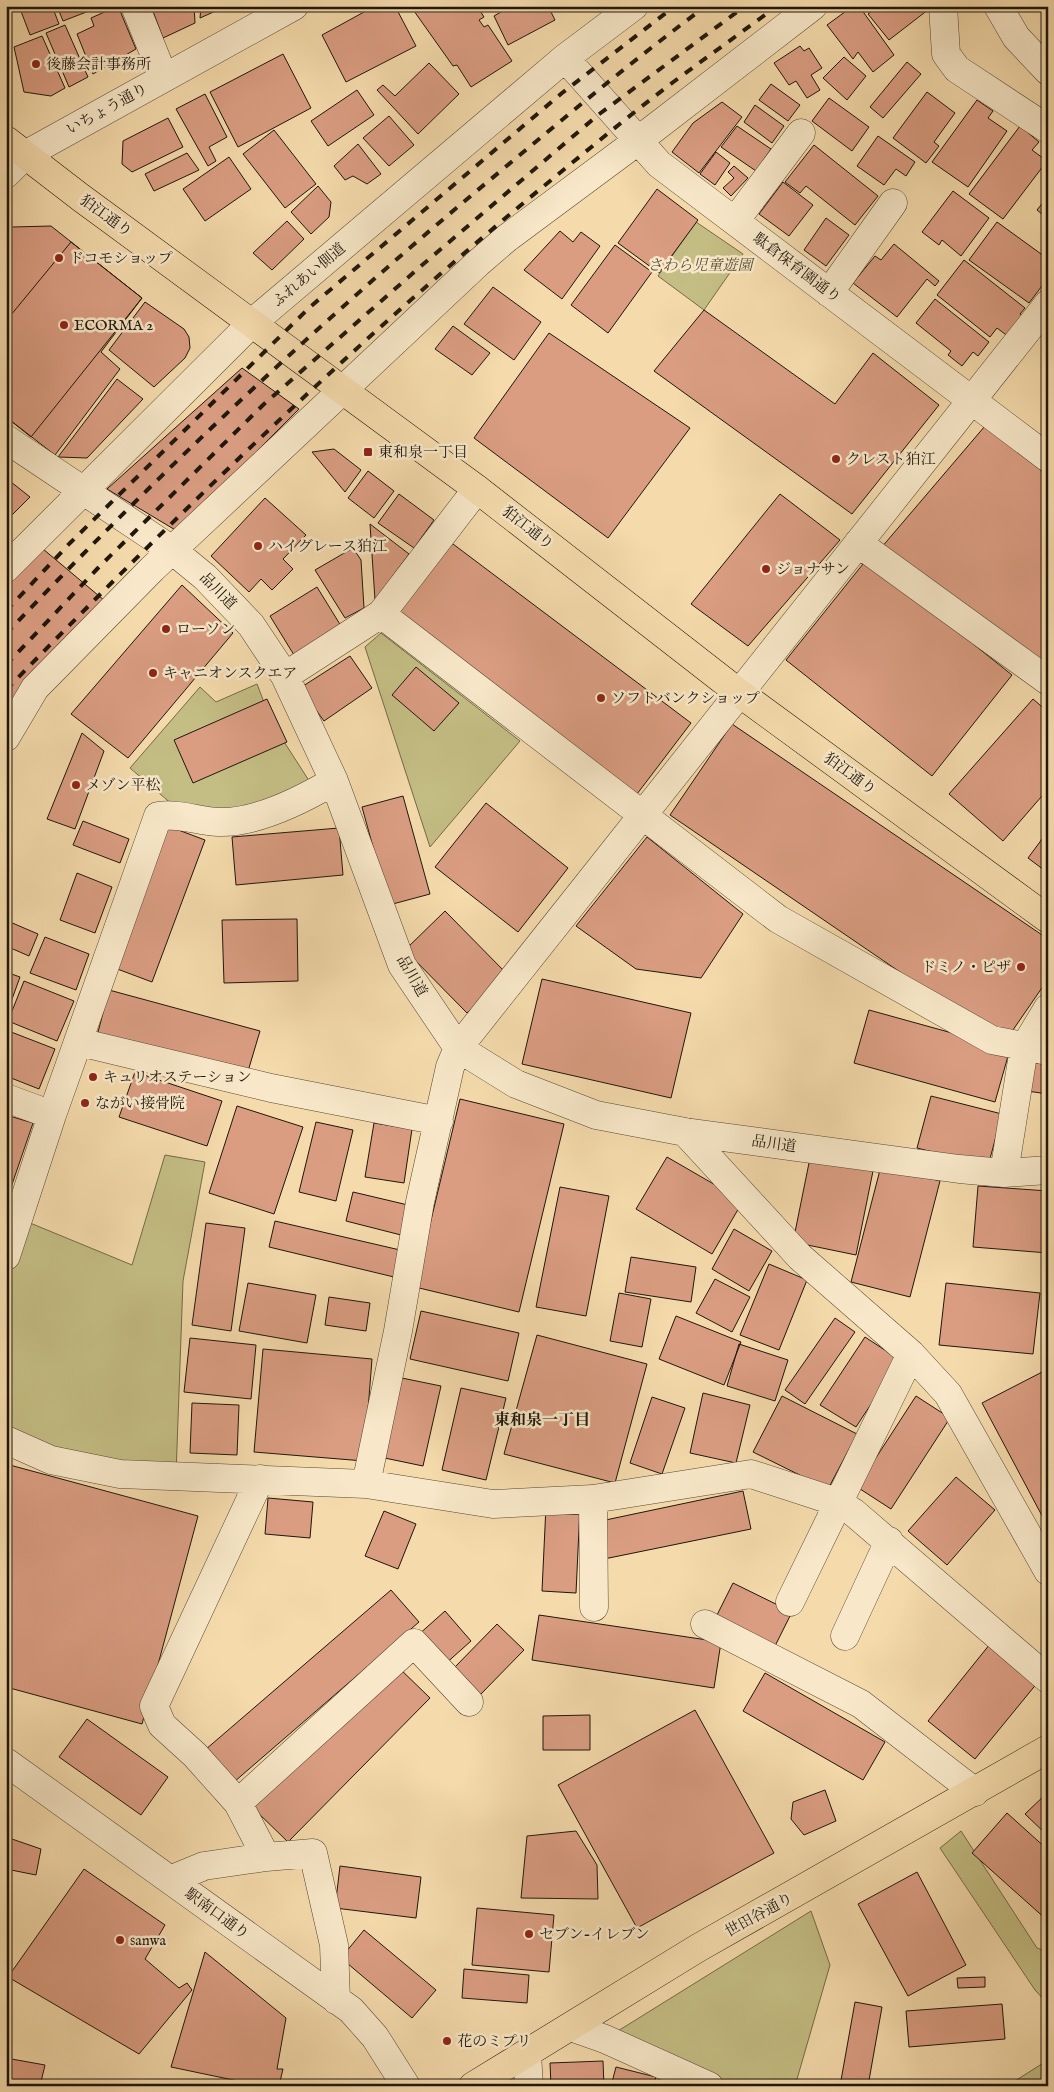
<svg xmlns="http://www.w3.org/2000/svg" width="1054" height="2092" viewBox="0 0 1054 2092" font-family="'IM FELL English','Noto Serif JP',serif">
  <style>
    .green { fill: #c4be84; stroke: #726a48 }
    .building { fill: #da9d82; stroke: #1f160c }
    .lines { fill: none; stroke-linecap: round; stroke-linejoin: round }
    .minor-casing { stroke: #544734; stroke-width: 29 }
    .major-casing { stroke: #1f160c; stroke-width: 29 }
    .minor { stroke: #f8e8c9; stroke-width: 28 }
    .major { stroke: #f5dbac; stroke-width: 28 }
    .rail { stroke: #1f160c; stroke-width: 4; stroke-dasharray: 9 9; stroke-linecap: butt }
    .poi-dot { fill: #8f2418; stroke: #f8e8c9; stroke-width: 2 }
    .labels { text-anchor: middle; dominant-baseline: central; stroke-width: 5; stroke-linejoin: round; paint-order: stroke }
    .poi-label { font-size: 15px; fill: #1f160c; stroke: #f8e8c9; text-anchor: start }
    .street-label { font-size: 15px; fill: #1f160c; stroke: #f8e8c9 }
    .park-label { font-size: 15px; font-style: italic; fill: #595136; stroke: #f8e8c9 }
    .neighbourhood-label { font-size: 16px; font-weight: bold; fill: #1f160c; stroke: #f8e8c9 }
  </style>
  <rect width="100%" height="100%" fill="#f5dbac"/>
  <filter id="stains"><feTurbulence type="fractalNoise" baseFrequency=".004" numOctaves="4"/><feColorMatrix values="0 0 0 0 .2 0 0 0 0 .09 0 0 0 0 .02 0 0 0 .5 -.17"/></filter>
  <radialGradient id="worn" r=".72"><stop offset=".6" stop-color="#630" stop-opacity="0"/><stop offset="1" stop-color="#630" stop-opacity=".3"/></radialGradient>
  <!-- green -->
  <path class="green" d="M 696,222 L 743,254 L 704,310 L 658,276 Z
    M 381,633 L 520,741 L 430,847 L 365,647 Z
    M 257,684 L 272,723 L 315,790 L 240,811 L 174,806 L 130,768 L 200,687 L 216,702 Z
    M 165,1155 L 205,1162 L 183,1281 L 176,1475 L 6,1440 L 6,1256 L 18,1218 L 132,1265 Z
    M 961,1831 L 1037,1948 L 1048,1952 L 1048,2004 L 1035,1990 L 940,1848 Z
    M 811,1911 L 830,1965 L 795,2086 L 709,2086 L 605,2039 Z
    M 1048,2060 L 1048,2086 L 1007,2086 Z"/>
  <!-- building -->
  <path class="building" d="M 6,6 L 12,17 L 6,19 Z
    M 19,6 L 52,6 L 59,24 L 30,35 Z
    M 57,6 L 102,6 L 63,21 Z
    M 118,6 L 136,49 L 93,74 L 77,34 L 94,26 L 91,18 Z
    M 151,6 L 194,6 L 195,23 L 163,38 Z
    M 201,6 L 227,6 L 200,18 Z
    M 375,6 L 395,6 L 416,46 L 346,82 L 322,35 Z
    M 421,6 L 477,6 L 484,17 L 479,20 L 484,27 L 488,25 L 512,61 L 471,87 L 457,65 L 453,66 L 414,11 Z
    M 489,6 L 501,6 L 491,11 Z
    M 511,6 L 548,6 L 555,20 L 508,45 L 494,16 Z
    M 853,6 L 859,6 L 894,55 L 873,72 L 858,52 L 853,59 L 827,25 Z
    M 878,6 L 933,6 L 889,40 L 868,14 Z
    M 65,25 L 88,77 L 69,87 L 46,33 Z
    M 42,36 L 65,88 L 51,96 L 24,92 L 14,47 Z
    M 800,46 L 804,51 L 809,48 L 822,68 L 811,75 L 820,90 L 807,98 L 796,81 L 789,85 L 774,63 Z
    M 283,54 L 311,108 L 238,147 L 210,92 Z
    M 844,57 L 866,76 L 847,100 L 823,78 Z
    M 907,62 L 921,74 L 883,118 L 870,107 Z
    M 429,63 L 459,94 L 418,134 L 377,90 L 383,85 L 395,96 Z
    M 771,84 L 800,105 L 788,121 L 759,100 Z
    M 357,90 L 374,115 L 328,146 L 311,121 Z
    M 927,92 L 955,113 L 934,142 L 939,146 L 926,163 L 893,138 Z
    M 205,94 L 227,137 L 209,147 L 216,161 L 208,166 L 176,109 Z
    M 829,98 L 869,127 L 852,151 L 812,121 Z
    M 977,100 L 993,111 L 988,118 L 1007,131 L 968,187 L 932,162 Z
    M 722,102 L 742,117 L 699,173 L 672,152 L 693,123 Z
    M 755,105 L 784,126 L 772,143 L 744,122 Z
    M 389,116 L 414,145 L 389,166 L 363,138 Z
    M 168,118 L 183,147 L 132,172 L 122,164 L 123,141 Z
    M 737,126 L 771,149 L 756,171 L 721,147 Z
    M 1020,126 L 1039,142 L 1032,150 L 1047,161 L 1003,219 L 969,194 Z
    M 274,130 L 316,184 L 285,208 L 243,154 Z
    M 878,136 L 915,162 L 906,176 L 896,169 L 884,185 L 857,166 Z
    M 358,144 L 381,174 L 367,184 L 353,176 L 345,180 L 334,166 Z
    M 814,145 L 878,196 L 855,225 L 806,186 L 800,193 L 785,182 Z
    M 716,152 L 730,163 L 715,185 L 700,174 Z
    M 187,153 L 199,170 L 154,191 L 145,174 Z
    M 229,157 L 251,189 L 205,221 L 183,189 Z
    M 734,166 L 748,178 L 731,196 L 723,188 L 734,178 L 728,172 Z
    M 783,182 L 813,205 L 789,236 L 759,214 Z
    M 318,186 L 331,202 L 329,217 L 311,234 L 291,212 Z
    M 657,189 L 698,220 L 659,273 L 618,243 Z
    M 953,191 L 989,218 L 961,256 L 942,240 L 939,245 L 922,232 Z
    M 1048,196 L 1048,219 L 1037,210 Z
    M 826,218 L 849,235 L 826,266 L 804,250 Z
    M 287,221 L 304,239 L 272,270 L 253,253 Z
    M 997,222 L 1048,259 L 1048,278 L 1029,303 L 969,260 Z
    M 51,226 L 142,298 L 101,352 L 120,369 L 55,455 L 6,417 L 6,232 L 12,227 Z
    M 560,231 L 573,242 L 581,232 L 600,246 L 562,299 L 524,270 Z
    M 71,242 L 142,298 L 31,437 L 6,417 L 6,321 Z
    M 894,244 L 939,281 L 935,286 L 927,279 L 897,317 L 853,283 L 875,256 L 881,260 Z
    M 615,245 L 652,272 L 608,333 L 571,305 Z
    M 964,260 L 1025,308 L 1020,314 L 1024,317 L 1009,337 L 997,328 L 990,337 L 937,295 Z
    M 493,287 L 541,322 L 514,360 L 464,324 Z
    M 935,299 L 989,342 L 978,356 L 973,352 L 962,366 L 948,355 L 951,351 L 916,323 Z
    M 145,302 L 184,329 L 189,337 L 190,348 L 185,358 L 154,387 L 109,350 Z
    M 704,310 L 835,404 L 873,353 L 939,405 L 852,514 L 654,371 Z
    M 453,326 L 490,353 L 472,375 L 435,349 Z
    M 549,333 L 690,428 L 608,538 L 474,438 Z
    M 242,368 L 299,409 L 177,531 L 107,489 Z
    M 117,379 L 143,399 L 87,458 L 58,457 Z
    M 985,426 L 1048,476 L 1048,668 L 881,548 Z
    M 334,449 L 361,470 L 345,492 L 312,452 Z
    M 368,471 L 394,491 L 374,518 L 348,498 Z
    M 6,478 L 30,497 L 6,521 Z
    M 399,494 L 434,520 L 414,548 L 378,523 Z
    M 780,494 L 840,540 L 748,646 L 691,604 Z
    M 265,498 L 306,535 L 283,559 L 293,569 L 272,590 L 261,579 L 249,592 L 211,556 Z
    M 370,524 L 409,554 L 375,600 Z
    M 449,541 L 691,723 L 637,794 L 396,612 Z
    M 353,548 L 361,560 L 364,608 L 345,618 L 315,570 Z
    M 43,549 L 105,601 L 6,714 L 6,586 Z
    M 867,559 L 1012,675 L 932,776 L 786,660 Z
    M 182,585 L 233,633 L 128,758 L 71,714 Z
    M 317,587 L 341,626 L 294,655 L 270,616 Z
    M 350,656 L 372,688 L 324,721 L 300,688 Z
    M 416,667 L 459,703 L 434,731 L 392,695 Z
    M 267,699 L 287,742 L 193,783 L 174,740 Z
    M 1033,699 L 1048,712 L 1048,789 L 1003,841 L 949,794 Z
    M 732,724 L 1048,939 L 1048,979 L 1004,1043 L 670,815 Z
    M 82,733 L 104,751 L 75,829 L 47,819 Z
    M 403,796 L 430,894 L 389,905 L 362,807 Z
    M 486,803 L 568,868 L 518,932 L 435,867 Z
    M 83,821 L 129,839 L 120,863 L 73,845 Z
    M 165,825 L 205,840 L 152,982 L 112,967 Z
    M 339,828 L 343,875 L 236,885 L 232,837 Z
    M 1048,831 L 1048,873 L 1028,858 Z
    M 647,837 L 743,914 L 701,978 L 636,969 L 576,926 Z
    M 77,873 L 112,887 L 95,933 L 60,920 Z
    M 445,911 L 507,974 L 467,1013 L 405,950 Z
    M 297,919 L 298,981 L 224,983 L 222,920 Z
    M 10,922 L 38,934 L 29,956 L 6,946 L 6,932 Z
    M 45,937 L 89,954 L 76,990 L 30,973 Z
    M 6,972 L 20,977 L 7,1013 L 6,1013 Z
    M 542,979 L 691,1013 L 671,1098 L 522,1064 Z
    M 24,981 L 74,1001 L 57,1041 L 8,1021 Z
    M 109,990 L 260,1031 L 246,1078 L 97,1036 Z
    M 869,1010 L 1010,1049 L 995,1102 L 854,1063 Z
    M 6,1030 L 55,1049 L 39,1089 L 6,1076 Z
    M 1032,1053 L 1048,1055 L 1048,1094 L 1027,1091 Z
    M 135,1072 L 222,1101 L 207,1146 L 119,1117 Z
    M 931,1096 L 1002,1114 L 988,1166 L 917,1148 Z
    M 460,1099 L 564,1124 L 519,1312 L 415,1287 Z
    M 237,1106 L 303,1127 L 274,1214 L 209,1193 Z
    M 6,1115 L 33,1123 L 6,1202 Z
    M 316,1122 L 353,1130 L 336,1201 L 299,1192 Z
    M 374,1123 L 412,1129 L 404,1183 L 365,1177 Z
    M 667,1157 L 743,1201 L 712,1254 L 636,1209 Z
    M 810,1158 L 873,1171 L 856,1255 L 793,1242 Z
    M 881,1166 L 940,1181 L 910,1297 L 851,1282 Z
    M 978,1186 L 1048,1191 L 1048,1253 L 973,1247 Z
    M 560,1187 L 609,1196 L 586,1316 L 536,1307 Z
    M 353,1192 L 408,1205 L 401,1235 L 346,1221 Z
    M 275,1221 L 400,1250 L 394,1277 L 269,1247 Z
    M 206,1223 L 245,1228 L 231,1331 L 192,1325 Z
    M 734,1229 L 772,1251 L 749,1291 L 712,1269 Z
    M 631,1257 L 696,1267 L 691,1302 L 625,1292 Z
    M 769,1264 L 807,1280 L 779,1350 L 740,1335 Z
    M 715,1279 L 750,1297 L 732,1332 L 696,1313 Z
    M 248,1283 L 316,1295 L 307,1343 L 239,1331 Z
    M 946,1283 L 1040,1293 L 1033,1354 L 939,1345 Z
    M 619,1293 L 651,1299 L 642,1347 L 610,1341 Z
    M 329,1297 L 370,1303 L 366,1331 L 325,1325 Z
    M 421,1311 L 519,1333 L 508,1381 L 410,1359 Z
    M 676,1316 L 741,1342 L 724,1385 L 659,1359 Z
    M 835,1318 L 855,1332 L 805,1404 L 785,1390 Z
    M 537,1335 L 647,1364 L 615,1483 L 504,1454 Z
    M 865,1337 L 900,1360 L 856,1427 L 820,1405 Z
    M 190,1338 L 256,1345 L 251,1399 L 184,1392 Z
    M 739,1344 L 788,1360 L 775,1401 L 727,1386 Z
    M 263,1349 L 372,1359 L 364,1461 L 254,1452 Z
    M 1048,1369 L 1048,1527 L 982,1403 Z
    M 392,1376 L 441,1386 L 423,1466 L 375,1456 Z
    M 461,1388 L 506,1398 L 486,1480 L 442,1470 Z
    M 703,1393 L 750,1405 L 736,1463 L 690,1453 Z
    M 782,1396 L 857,1434 L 828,1489 L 753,1452 Z
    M 916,1396 L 950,1418 L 891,1509 L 857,1487 Z
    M 652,1397 L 685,1408 L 662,1474 L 630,1463 Z
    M 192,1403 L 239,1405 L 237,1455 L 190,1453 Z
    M 6,1464 L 198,1516 L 142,1724 L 6,1687 Z
    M 956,1477 L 995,1510 L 947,1565 L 908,1531 Z
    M 743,1491 L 751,1529 L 604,1559 L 596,1522 Z
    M 268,1498 L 313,1502 L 310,1538 L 265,1534 Z
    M 546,1506 L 580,1508 L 576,1593 L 542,1591 Z
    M 384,1511 L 416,1524 L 398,1569 L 365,1556 Z
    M 733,1583 L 792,1612 L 774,1648 L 715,1619 Z
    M 391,1590 L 419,1622 L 234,1782 L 205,1750 Z
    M 445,1611 L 471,1641 L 443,1666 L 417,1636 Z
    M 539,1615 L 721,1642 L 714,1688 L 532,1660 Z
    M 497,1624 L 524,1650 L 480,1695 L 453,1669 Z
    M 990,1644 L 1038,1682 L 975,1759 L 928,1721 Z
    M 395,1664 L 430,1698 L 288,1842 L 253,1808 Z
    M 765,1673 L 885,1742 L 863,1780 L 743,1711 Z
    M 695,1710 L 774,1853 L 637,1928 L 558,1785 Z
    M 590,1715 L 590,1750 L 543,1750 L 543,1716 Z
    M 87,1719 L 168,1777 L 141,1815 L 59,1757 Z
    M 825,1790 L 836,1821 L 804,1835 L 791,1819 L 793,1802 Z
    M 1048,1792 L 1048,1836 L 1025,1814 Z
    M 1007,1813 L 1048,1850 L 1048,1921 L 972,1853 Z
    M 576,1831 L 597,1865 L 598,1899 L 521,1898 L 527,1836 Z
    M 9,1838 L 41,1849 L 36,1875 L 6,1869 L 6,1847 Z
    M 340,1866 L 421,1877 L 416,1918 L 335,1908 Z
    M 84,1869 L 165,1925 L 145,1959 L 179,1988 L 187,1983 L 192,1990 L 139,2054 L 8,1977 Z
    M 917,1872 L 966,1965 L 908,1996 L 858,1904 Z
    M 477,1908 L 554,1915 L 549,1972 L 472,1965 Z
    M 364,1930 L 436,1990 L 412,2018 L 341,1958 Z
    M 205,1952 L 286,2018 L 277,2069 L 283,2069 L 279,2086 L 262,2086 L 171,2067 Z
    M 464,1969 L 529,1975 L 527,2003 L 462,1998 Z
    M 985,1977 L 985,1987 L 958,1988 L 957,1978 Z
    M 855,2002 L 882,2007 L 868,2086 L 840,2086 Z
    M 1002,2004 L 1005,2039 L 909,2047 L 906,2011 Z
    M 6,2058 L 45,2065 L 40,2086 L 6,2086 Z
    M 603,2061 L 604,2086 L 551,2086 L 550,2063 Z
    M 616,2067 L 656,2077 L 653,2086 L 611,2086 Z"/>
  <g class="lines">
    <defs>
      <path id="minor" d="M 135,6 L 164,78
        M 943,6 L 946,54 L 957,69 L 1048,129
        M 998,6 L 1016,37 L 1048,71
        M 565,58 L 659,164 L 1048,458
        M 6,174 L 25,155 L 294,6
        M 735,221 L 801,133
        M 829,293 L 893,203
        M 6,439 L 172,550 L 205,577 L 251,625 L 285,676 L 334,781 L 402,965 L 458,1048 L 516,1084 L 596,1115 L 685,1132 L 959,1169 L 1004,1173 L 1048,1170
        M 858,543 L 1048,681
        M 6,568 L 252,323 L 565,58 L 634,6
        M 381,614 L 778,919 L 992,1040 L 1048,1051
        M 285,676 L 381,614 L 477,489
        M 6,737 L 35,688 L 152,569 L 478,263 L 507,238 L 639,140 L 813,6
        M 79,1042 L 271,1088 L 439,1121
        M 6,1098 L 52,1115
        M 685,1132 L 800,1257 L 911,1354 L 948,1394 L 1048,1571
        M 1004,1173 L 1024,1048 L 1048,1008
        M 6,1256 L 52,1115 L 158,816 C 179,813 198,821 219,822 C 257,823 302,800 334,781
        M 6,1440 L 51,1460 L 120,1474 L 366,1484 L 493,1504 L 593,1499 L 751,1474 L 837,1502 L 853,1512 L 1048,1679
        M 260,1479 L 154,1706 L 162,1725 L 195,1755 L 238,1803 L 266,1857
        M 366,1484 L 398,1331 L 420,1202 L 450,1067 L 458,1048 L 1048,304
        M 593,1499 L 594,1607
        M 790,1602 L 911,1354
        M 705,1624 L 861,1704 L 975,1792
        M 845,1636 L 889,1541
        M 6,1762 L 351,2010 L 375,2037 L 406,2086
        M 238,1803 L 414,1643 L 469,1702
        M 170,1880 L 204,1866 L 266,1857 L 313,1853 L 334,1945 L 336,2000
        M 571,2027 L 605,2039 L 709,2086
        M 527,2054 L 529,2086"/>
      <path id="major" d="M 6,140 L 80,197 L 477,489 L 738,692 L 1048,919
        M 473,2086 L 698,1948 L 1048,1749"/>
    </defs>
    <!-- minor casing -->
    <use href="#minor" class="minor-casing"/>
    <!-- major casing -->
    <use href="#major" class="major-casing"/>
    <!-- minor -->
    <use href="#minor" class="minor"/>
    <!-- major -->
    <use href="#major" class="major"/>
    <!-- rail -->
    <path class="rail" d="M 6,611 L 70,543 L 310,307 L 562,93 L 675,6
      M 6,634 C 162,469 328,314 503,169 C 570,113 636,58 706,6
      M 6,665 L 98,568 L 263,405 L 421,266 L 598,115 L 745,6
      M 6,690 C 176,515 351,346 539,190 C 583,154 627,117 672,83 C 707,57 742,32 777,6"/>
  </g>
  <!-- markers -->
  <g class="poi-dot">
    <circle cx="36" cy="64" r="5"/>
    <circle cx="59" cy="258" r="5"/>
    <circle cx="64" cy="325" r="5"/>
    <rect x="363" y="447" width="10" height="10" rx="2.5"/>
    <circle cx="836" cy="459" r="5"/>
    <circle cx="258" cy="546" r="5"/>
    <circle cx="766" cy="569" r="5"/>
    <circle cx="166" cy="629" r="5"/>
    <circle cx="153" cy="673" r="5"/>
    <circle cx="601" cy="698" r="5"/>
    <circle cx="76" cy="785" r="5"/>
    <circle cx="1021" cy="967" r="5"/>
    <circle cx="93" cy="1077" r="5"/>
    <circle cx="85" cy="1103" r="5"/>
    <circle cx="529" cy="1934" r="5"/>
    <circle cx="120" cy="1940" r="5"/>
    <circle cx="447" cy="2041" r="5"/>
  </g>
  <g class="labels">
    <!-- poi labels -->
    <g class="poi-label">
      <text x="46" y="64">後藤会計事務所</text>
      <text x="69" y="258">ドコモショップ</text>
      <text x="74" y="325">ECORMA 2</text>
      <text x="378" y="452">東和泉一丁目</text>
      <text x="846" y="459">クレスト狛江</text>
      <text x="268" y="546">ハイグレース狛江</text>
      <text x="776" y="569">ジョナサン</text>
      <text x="176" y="629">ローソン</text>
      <text x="163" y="673">キャニオンスクエア</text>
      <text x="611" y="698">ソフトバンクショップ</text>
      <text x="86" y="785">メゾン平松</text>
      <text x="1011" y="967" text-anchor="end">ドミノ・ピザ</text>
      <text x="103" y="1077">キュリオステーション</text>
      <text x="95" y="1103">ながい接骨院</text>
      <text x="539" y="1934">セブン-イレブン</text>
      <text x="130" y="1940">sanwa</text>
      <text x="457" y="2041">花のミプリ</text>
    </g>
    <!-- street labels -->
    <g class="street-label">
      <text transform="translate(107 109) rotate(-29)">いちょう通り</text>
      <text transform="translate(106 216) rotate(36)">狛江通り</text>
      <text transform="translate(797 268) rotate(37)">駄倉保育園通り</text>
      <text transform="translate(309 275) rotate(-40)">ふれあい側道</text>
      <text transform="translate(528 528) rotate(38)">狛江通り</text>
      <text transform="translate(218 591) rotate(45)">品川道</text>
      <text transform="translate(850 774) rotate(36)">狛江通り</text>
      <text transform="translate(412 976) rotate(60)">品川道</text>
      <text transform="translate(774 1144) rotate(8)">品川道</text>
      <text transform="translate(217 1914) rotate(36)">駅南口通り</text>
      <text transform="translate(759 1915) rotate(-29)">世田谷通り</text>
    </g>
    <!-- park labels -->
    <g class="park-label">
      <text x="700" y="265">さわら児童遊園</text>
    </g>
    <!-- neighbourhood labels -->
    <g class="neighbourhood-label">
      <text x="542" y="1421">東和泉一丁目</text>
    </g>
  </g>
  <!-- margin -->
  <rect width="1054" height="2092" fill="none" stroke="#f5dbac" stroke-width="25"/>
  <rect x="8" y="8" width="1039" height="2077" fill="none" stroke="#1f160c" stroke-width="2.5"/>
  <rect x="12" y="12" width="1029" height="2067" fill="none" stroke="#1f160c"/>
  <rect width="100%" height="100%" filter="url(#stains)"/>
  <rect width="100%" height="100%" fill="url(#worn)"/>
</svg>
